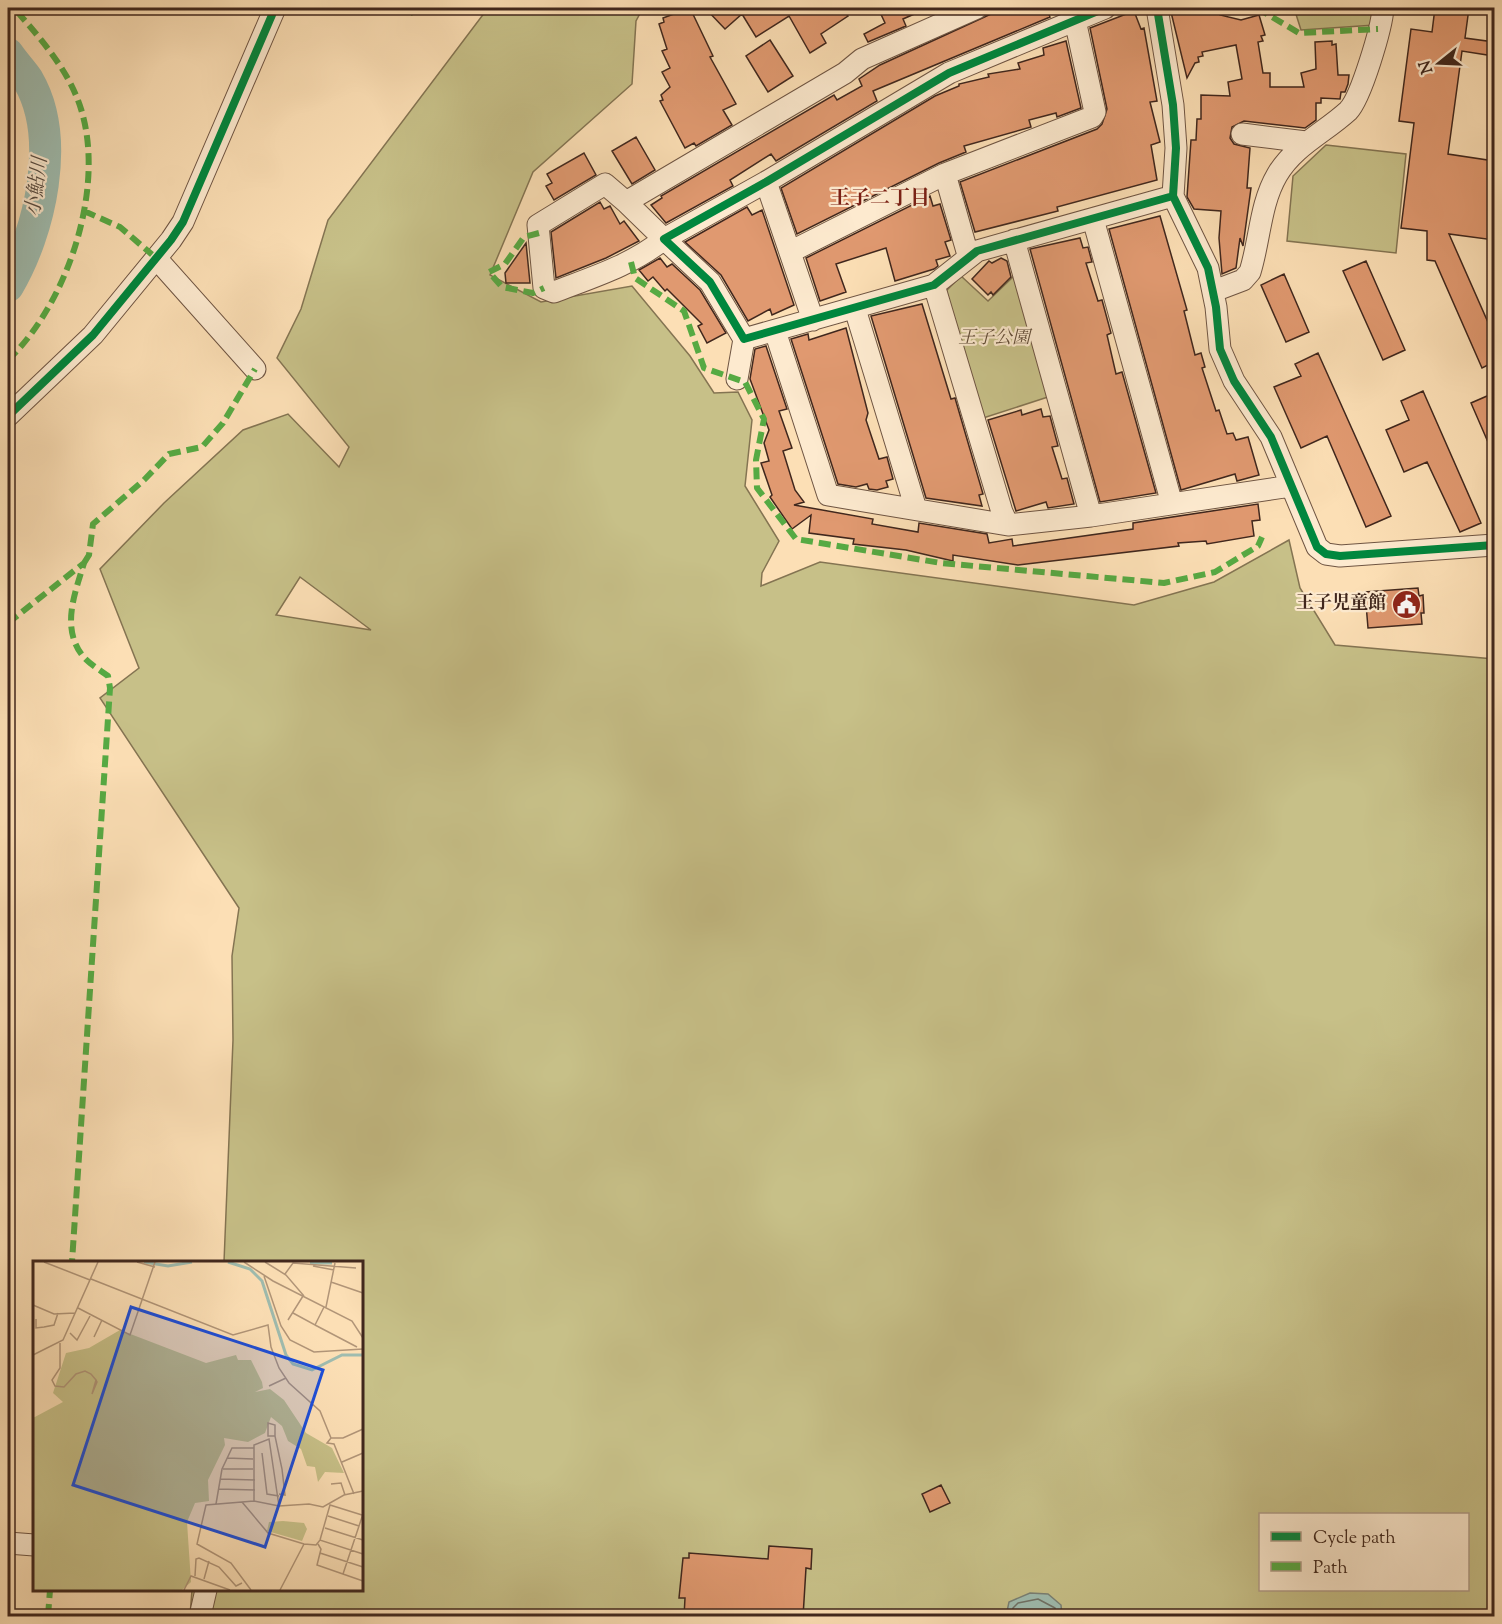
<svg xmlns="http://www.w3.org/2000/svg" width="1502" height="1624" viewBox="0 0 1502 1624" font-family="'Sorts Mill Goudy','Noto Serif JP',serif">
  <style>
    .green { fill: #c7c088; stroke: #847452; stroke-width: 1.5; fill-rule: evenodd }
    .water { fill: #9fbcaf; stroke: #798075; stroke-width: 1.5 }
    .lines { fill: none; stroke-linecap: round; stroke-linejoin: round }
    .shore { stroke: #707266; stroke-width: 1.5 }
    .river { stroke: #9fbcaf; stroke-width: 32 }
    .building { fill: #e09970; stroke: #40271d; stroke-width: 1.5 }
    .minor-casing { stroke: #6f5543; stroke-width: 23 }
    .minor { stroke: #fdeacf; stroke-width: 21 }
    .quiet { stroke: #56aa43; stroke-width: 6; stroke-dasharray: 12 6; stroke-linecap: butt }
    .cycleway-casing { stroke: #fdeacf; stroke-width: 11 }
    .cycleway { stroke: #00873e; stroke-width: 8 }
    .labels { text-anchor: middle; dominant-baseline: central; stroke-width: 4.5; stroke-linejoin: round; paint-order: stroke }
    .park-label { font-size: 18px; font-style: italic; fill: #624d38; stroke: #fdeacf }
    .poi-label { font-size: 18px; font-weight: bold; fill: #40271d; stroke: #fdeacf; text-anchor: end }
    .water-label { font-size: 20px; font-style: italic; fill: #584c42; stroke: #fdeacf }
    .neighbourhood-label { font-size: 20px; font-weight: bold; fill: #7a1f14; stroke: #fdeacf }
    .inset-river { fill: none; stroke: #9fbcaf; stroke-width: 3 }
    .inset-road { fill: none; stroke: #b19578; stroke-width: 1.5 }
    .view { fill: #1d4ed8; fill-opacity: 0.15; stroke: #1d4ed8; stroke-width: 3 }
    .inset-edge { fill: none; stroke: #40271d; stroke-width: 3 }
  </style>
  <rect width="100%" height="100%" fill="#fcdfb5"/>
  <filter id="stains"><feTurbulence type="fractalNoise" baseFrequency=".00333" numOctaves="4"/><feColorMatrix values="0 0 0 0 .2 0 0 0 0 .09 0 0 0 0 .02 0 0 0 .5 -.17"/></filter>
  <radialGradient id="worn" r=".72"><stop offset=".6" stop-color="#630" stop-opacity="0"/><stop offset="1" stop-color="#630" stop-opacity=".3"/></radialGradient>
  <!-- green -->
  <path class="green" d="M 488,8 L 643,8 L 636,21 L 632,84 L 533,172 L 490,275 L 541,302 L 632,286 L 690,356 L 714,393 L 738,392 L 752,420 L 745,486 L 779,541 L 762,573 L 761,586 L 820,562 L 1134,605 L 1214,582 L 1289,540 L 1300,588 L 1335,645 L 1494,659 L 1494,1616 L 190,1616 L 192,1590 L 362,1590 L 362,1262 L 224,1262 L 233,1040 L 232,956 L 239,908 L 100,698 L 139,668 L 100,569 L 164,503 L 243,430 L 288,414 L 339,467 L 349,447 L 277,358 L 301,309 L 328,220 ZM 300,577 L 371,630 L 276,615 ZM 1260,1514 L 1468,1514 L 1468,1590 L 1260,1590 Z
    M 1294,8 L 1378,8 L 1375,25 L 1301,30 Z
    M 1326,145 L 1406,154 L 1396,253 L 1287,241 L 1293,176 Z
    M 1015,275 L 1048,397 L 980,419 L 943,294 L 961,276 L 988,301 Z"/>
  <!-- water -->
  <path class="water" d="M 1030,1593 L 1048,1594 L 1061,1605 L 1062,1616 L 1006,1616 L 1009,1602 Z"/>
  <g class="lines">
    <!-- shore -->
    <path class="shore" d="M 1012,1616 L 1013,1608 L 1018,1603 L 1038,1599 L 1055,1608 L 1056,1616"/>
    <!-- river -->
    <path class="river" d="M 8,54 C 14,63 22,71 28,80 C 62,138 40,232 8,286"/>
  </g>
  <!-- building -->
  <path class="building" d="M 690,8 L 713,56 L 710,57 L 736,104 L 723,110 L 732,125 L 696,146 L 694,143 L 685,148 L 660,101 L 663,100 L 661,95 L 670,87 L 662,72 L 670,68 L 662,51 L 667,49 L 659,24 L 664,22 L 663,18 Z
    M 705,8 L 843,8 L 848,16 L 821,34 L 826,43 L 810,53 L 789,16 L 756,37 L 742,14 L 725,29 Z
    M 878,8 L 928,8 L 903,19 L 906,26 L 868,42 L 864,34 L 885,23 Z
    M 1004,8 L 1046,8 L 1050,17 L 873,91 L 877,101 L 776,161 L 771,154 L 730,180 L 733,186 L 666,223 L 651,205 L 662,198 L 661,196 L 834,95 L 837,100 L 862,86 L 859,79 L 880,65 Z
    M 1170,8 L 1219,8 L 1220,15 L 1241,20 L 1259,15 L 1265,35 L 1261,36 L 1263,41 L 1258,42 L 1263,73 L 1270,73 L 1270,87 L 1304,87 L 1301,73 L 1316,69 L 1315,42 L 1332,41 L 1332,45 L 1336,44 L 1338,75 L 1349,75 L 1348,84 L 1345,92 L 1341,92 L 1340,99 L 1321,98 L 1321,103 L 1316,103 L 1316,120 L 1305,128 L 1244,121 L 1232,127 L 1230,138 L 1234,144 L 1250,148 L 1247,188 L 1251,188 L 1243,246 L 1240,238 L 1236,268 L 1222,274 L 1219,238 L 1221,211 L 1194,209 L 1187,197 L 1191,140 L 1196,140 L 1197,119 L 1201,119 L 1201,95 L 1230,96 L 1228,82 L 1242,79 L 1236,45 L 1202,52 L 1203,56 L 1198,57 L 1199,62 L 1195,63 L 1187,78 Z
    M 1435,8 L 1469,8 L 1465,38 L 1494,42 L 1494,56 L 1462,51 L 1448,154 L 1494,161 L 1494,240 L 1449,234 L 1494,336 L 1494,362 L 1482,368 L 1435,261 L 1427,260 L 1427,231 L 1401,228 L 1414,123 L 1399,121 L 1411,29 L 1432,32 Z
    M 1134,11 L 1141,29 L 1144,28 L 1157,101 L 1150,102 L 1160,142 L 1151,145 L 1157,180 L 1057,207 L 1058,211 L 975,232 L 960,182 L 1097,129 L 1102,124 L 1107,109 L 1090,28 Z
    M 770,40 L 793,76 L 768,92 L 746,56 Z
    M 1066,41 L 1081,108 L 1057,117 L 1056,113 L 1029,120 L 1031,127 L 964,146 L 966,152 L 939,163 L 797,234 L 781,188 L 935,96 L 959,86 L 959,84 L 989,77 L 988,74 L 1020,69 L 1018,63 L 1044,55 L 1043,48 Z
    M 636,137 L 655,170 L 632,184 L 612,151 Z
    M 584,153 L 596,175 L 554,200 L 546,186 L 552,183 L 547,174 Z
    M 930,196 L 933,206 L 940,204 L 951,240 L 945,242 L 950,256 L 936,260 L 938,266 L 934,269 L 895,281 L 886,248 L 836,264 L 846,292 L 820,301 L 806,258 Z
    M 600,202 L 604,209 L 610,206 L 620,224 L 624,221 L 639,241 L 606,258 L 556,278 L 551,232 Z
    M 747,207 L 752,215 L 762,210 L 794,305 L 772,315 L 770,309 L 748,321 L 721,275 L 685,242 Z
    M 1160,216 L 1187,310 L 1184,311 L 1195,355 L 1201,353 L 1205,367 L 1202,368 L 1216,411 L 1219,410 L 1227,434 L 1233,433 L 1236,440 L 1248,437 L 1259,475 L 1237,481 L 1235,474 L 1181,490 L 1109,229 Z
    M 1080,238 L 1083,248 L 1088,247 L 1092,262 L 1086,263 L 1098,301 L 1102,300 L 1111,333 L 1107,335 L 1116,374 L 1122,372 L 1156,493 L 1100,502 L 1030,249 Z
    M 526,243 L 530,283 L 506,283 L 505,273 Z
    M 660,258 L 667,267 L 672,264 L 700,290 L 726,333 L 707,343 L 698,326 L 702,324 L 667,289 L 665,291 L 653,277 L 648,281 L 639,270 Z
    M 1001,258 L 1007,261 L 1011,277 L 993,295 L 991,292 L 988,295 L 972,279 L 989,261 L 992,263 Z
    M 1366,261 L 1405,350 L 1383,360 L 1343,271 Z
    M 1284,274 L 1309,332 L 1286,342 L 1261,285 Z
    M 922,304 L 951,399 L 955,398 L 983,494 L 979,495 L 982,506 L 926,498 L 871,316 Z
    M 846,328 L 868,413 L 866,420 L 879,459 L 887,457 L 893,479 L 886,481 L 888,487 L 877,490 L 869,489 L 867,484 L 856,487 L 838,484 L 791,339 L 808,334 L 809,340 Z
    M 766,346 L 787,409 L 779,411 L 792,448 L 783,451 L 795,490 L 804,502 L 794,505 L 873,519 L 872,524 L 918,532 L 919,523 L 987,534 L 989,543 L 1012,539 L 1013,546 L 1133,529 L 1133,523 L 1258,504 L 1260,520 L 1252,521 L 1254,536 L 1207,544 L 1206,541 L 1178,543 L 1179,546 L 1018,565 L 953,555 L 953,561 L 906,550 L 853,544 L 854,539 L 809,533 L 811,515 L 792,529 L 770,497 L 772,495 L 761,463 L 769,461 L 764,443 L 769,430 L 750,379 L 755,349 Z
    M 1318,353 L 1391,516 L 1366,527 L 1327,436 L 1301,448 L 1274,387 L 1301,376 L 1295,364 Z
    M 1423,391 L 1481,523 L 1460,532 L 1427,462 L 1404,472 L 1386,430 L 1409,420 L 1401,401 Z
    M 1494,393 L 1494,456 L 1471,403 Z
    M 1041,409 L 1043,417 L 1050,416 L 1058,446 L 1052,447 L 1062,479 L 1067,478 L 1074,504 L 1048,508 L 1046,502 L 1016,511 L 988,420 L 1021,410 L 1022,415 Z
    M 1418,588 L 1419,596 L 1423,595 L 1424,613 L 1421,613 L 1422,624 L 1368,628 L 1365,592 Z
    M 941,1485 L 950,1503 L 930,1512 L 922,1494 Z
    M 769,1546 L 812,1549 L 811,1569 L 806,1568 L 803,1617 L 684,1617 L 685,1598 L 679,1598 L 683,1558 L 689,1558 L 689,1553 L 768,1559 Z"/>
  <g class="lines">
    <defs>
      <path id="minor" d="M 1105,8 L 949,73 L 766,182 L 664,239 L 710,282 L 744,339 L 934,285 L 977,251 L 1173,196
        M 1157,8 L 1173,105 L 1176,148 L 1173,196 L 1208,268 L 1216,307 L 1220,349 L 1234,381 L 1271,437 L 1317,547 L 1326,554 L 1340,556 L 1494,545
        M 1242,134 L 1306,142
        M 945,174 L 968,255
        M 766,182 L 813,320
        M 626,202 L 605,184 L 538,225 L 544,288 L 554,292 C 593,277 632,265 664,239 L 626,202 L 845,73 L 862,59 L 977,8
        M 1093,219 L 1172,504
        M 1014,240 L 1091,516
        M 790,252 L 945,174 L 1092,117 L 1095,112 L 1075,20
        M 156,258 L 255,369
        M 934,285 L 1002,512 L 1008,525
        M 1214,291 L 1243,280 L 1250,272 C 1260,240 1260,204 1277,175 C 1294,146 1324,133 1348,111 C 1361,98 1382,27 1383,8
        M 855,309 L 916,509
        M 775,331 L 828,495 L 1008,525 L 1091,516 L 1291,486
        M 737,379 L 744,339
        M 8,416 L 93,335 L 171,240 L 183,222 L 275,8
        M 8,1543 L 34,1545
        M 200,1616 L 206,1590"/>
    </defs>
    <!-- minor casing -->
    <use href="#minor" class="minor-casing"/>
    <!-- minor -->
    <use href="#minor" class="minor"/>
    <!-- quiet -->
    <path class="quiet" d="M 408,8 L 414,14
      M 1257,8 L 1299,33 L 1378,29
      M 84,211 L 120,227 L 156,258
      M 539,233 L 524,237 L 505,264 L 489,272 L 502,287 L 533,293 L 544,288
      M 631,262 L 635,278 L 684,311 L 704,368 L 745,382 L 764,419 L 756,460 L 757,488 L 796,539 L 941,563 L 1164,583 L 1215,572 L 1258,546 L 1262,537
      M 8,360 C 67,304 106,189 81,109 C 69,70 40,38 14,8
      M 84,563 L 89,555 L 93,524 L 144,480 L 169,454 L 202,447 L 223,423 L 255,369
      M 8,623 L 84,563 C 75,593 61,627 82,655 C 88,663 100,670 108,676 L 110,688 L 72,1262
      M 48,1616 L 50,1590"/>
    <defs>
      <path id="cycleway" d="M 1105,8 L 949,73 L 766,182 L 664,239 L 710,282 L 744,339 L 934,285 L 977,251 L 1173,196
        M 1157,8 L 1173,105 L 1176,148 L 1173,196 L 1208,268 L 1216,307 L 1220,349 L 1234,381 L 1271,437 L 1317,547 L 1326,554 L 1340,556 L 1494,545
        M 8,416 L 93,335 L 171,240 L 183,222 L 275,8"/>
    </defs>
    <!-- cycleway casing -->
    <use href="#cycleway" class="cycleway-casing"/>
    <!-- cycleway -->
    <use href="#cycleway" class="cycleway"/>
  </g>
  <!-- icons -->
  <defs>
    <symbol id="civic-disc" viewBox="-11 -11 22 22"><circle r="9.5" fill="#8f2418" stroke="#fdeacf"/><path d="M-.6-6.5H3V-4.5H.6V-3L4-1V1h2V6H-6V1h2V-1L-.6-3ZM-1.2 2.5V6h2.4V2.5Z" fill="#fff"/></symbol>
  </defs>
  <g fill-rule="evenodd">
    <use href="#civic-disc" x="1390" y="588" width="33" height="33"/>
  </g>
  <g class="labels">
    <!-- park labels -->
    <g class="park-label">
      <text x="994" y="339">王子公園</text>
    </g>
    <!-- poi labels -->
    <g class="poi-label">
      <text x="1386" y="604">王子児童館</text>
    </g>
    <!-- water labels -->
    <g class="water-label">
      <text transform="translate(38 187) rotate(-83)">小鮎川</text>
    </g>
    <!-- neighbourhood labels -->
    <g class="neighbourhood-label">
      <text x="880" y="199">王子二丁目</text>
    </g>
  </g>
  <!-- overview -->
  <g transform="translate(33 1261)">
    <rect width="330" height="330" fill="#fcdfb5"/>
    <path d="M 87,69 L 173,102 L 203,94 L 205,99 L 218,99 L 229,121 L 230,127 L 222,131 L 237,128 L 251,139 L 273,172 L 299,187 L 311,212 L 292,211 L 285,221 L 282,206 L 274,205 L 268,188 L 255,180 L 249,165 L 238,156 L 232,172 L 215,181 L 191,177 L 192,184 L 175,219 L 176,240 L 162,242 L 154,261 L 158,321 L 149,329 L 0,329 L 0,157 L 30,141 L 20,132 L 33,92 L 56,87 ZM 250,260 L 271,262 L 274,268 L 269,280 L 234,270 L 236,261 Z" fill="#c7c088"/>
    <path class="inset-river" d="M 111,1 L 135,5 L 159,1M 195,1 L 217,8 L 229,20 L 253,94 L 260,103 L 279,109 L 309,94 L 330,94M 277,2 L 299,2"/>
    <path class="inset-road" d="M 11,1 L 57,19M 104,1 L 122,6M 211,1 L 240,20 L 319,60 L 330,77M 232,1 L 253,14 L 271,35M 280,5 L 301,9M 252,13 L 260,2 L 323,7M 231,15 L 248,65 L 257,79 L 281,91 L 330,88M 58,18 L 200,74 L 235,64 L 238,86 L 246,107 L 256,122 L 287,150 L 298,177 L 310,177 L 330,168M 298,21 L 330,32M 0,44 L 21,53 L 42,52M 293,46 L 302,2M 45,47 L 97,74 L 122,1M 260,52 L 282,64 L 291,46M 3,58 L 3,67 L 11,66 L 21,64 L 25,52M 255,59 L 270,35M 282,64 L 324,86M 37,72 L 44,79 L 57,55M 61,76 L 69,59M 27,82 L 27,107 L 19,119 L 22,125 L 31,126 L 43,113 L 52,110 L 58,113 L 63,119 L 64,121 L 59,133 L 63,119M 0,94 L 30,79 L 65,1M 236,125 L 253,117M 242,175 L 242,164 L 235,162 L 235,175 L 242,175 L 249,208 L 252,234 L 246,233M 298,177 L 294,182 L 301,183 L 321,233M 229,192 L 234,233 L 246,235M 194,197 L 220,198M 309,201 L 330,192M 190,208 L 220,208M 187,218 L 222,219M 298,223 L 308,222 L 312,234M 185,228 L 222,229M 221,240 L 221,184 L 236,178 L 246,245M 209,241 L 235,272 L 271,283 L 283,284 L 287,279 L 330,293M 183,243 L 189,208 L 199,187 L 221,187M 295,255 L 326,265M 292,267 L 330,279M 287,279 L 297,244 L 329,254M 285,283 L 288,288 L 284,304 L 330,320M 287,292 L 330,306M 310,313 L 330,253M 162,315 L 163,298 L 166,297 L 186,306 L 203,325 L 209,322M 171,318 L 176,300M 151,329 L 158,315 L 197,329M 218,329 L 198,302 L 164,283 L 173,244 L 221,240 L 246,245 L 276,243 L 290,246 L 311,234 L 330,230M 247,329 L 271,283"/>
    <path class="view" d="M 98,46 L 290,109 L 232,286 L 40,224 Z"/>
    <rect width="330" height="330" class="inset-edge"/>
  </g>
  <!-- margin -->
  <rect width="1502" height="1624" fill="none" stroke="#fcdfb5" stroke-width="30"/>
  <rect x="9" y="9" width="1484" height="1606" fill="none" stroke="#40271d" stroke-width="3"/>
  <rect x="15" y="15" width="1472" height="1594" fill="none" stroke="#40271d" stroke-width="1.5"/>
  <!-- legend -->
  <rect x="1259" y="1513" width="210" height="78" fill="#fdeacf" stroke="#b19c88" stroke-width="1.5"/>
  <rect x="1271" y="1532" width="30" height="9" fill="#00873e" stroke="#b19c88" stroke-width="1.5"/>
  <text x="1313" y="1543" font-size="18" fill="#40271d">Cycle path</text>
  <rect x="1271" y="1562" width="30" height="9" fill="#56aa43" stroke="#b19c88" stroke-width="1.5"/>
  <text x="1313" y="1573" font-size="18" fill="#40271d">Path</text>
  <!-- north arrow -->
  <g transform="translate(1439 63) rotate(252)" stroke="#fdeacf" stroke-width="4.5" paint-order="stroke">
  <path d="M0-4.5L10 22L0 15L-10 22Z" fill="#40271d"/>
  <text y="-9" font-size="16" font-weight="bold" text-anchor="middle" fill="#40271d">N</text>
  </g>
  <rect width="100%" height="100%" filter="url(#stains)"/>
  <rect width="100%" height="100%" fill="url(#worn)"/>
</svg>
